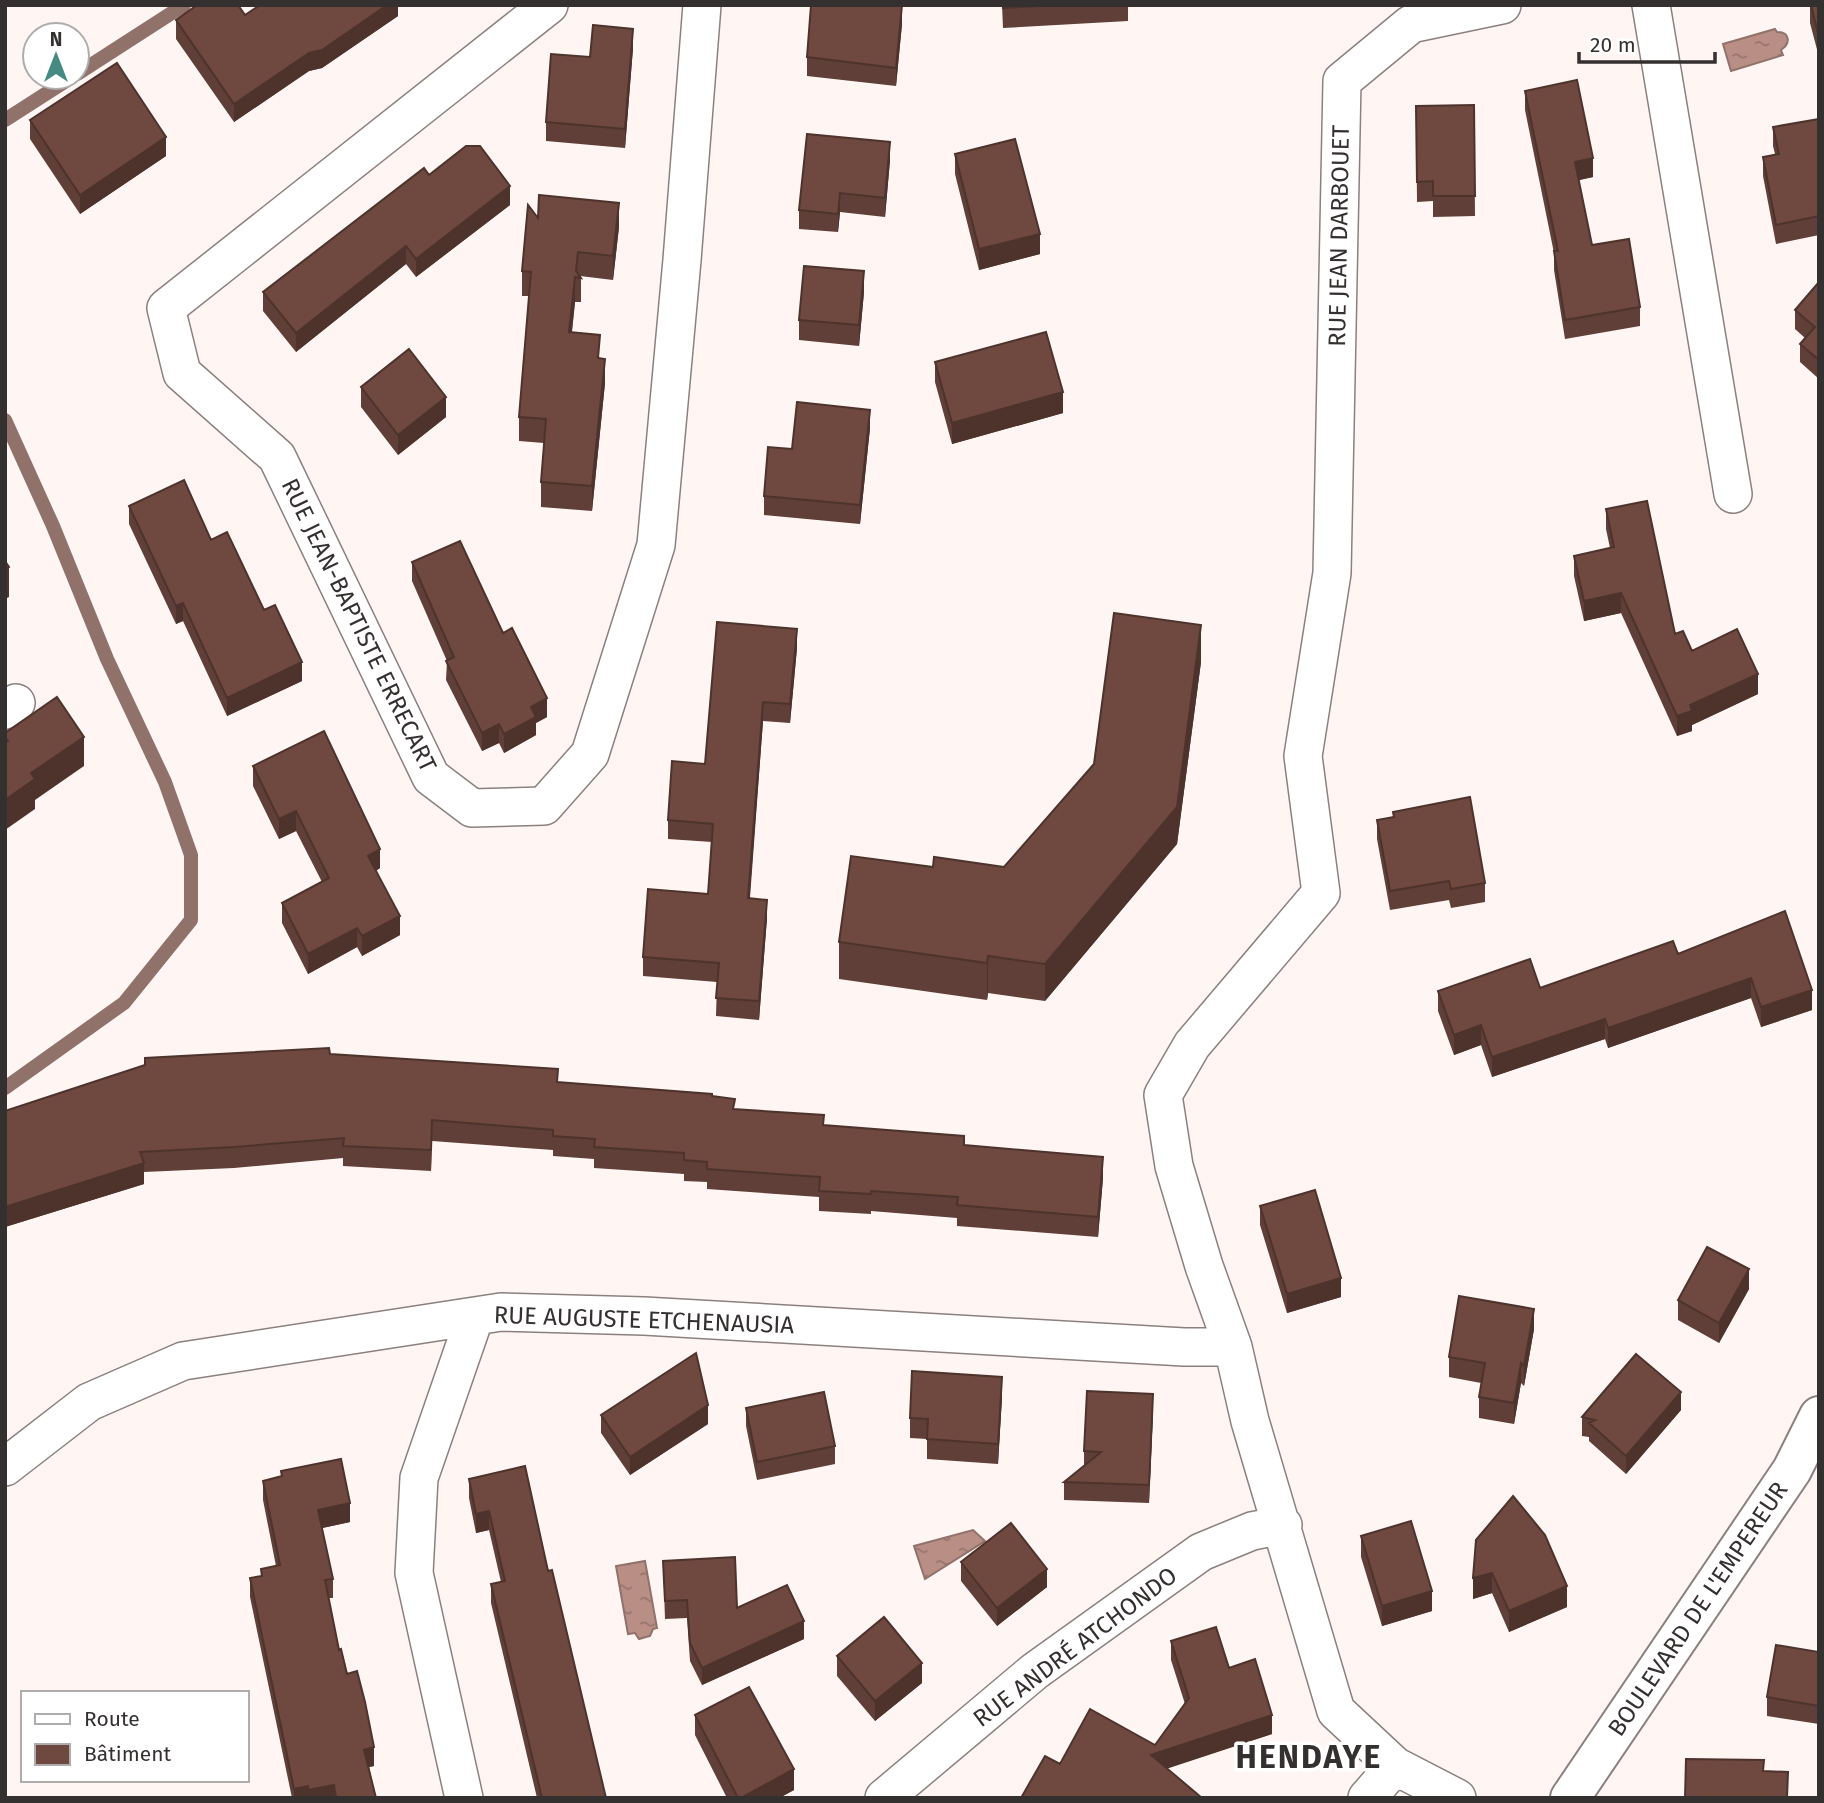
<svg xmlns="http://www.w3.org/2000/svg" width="1824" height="1803" viewBox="0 0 1824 1803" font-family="'Fira Sans',sans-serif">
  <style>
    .water { fill: url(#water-ripples); stroke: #91726a; stroke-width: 2 }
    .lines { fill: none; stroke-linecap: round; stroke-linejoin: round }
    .stream { stroke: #91726a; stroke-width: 14 }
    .minor-casing { stroke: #8b807e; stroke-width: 40 }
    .secondary-casing { stroke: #8b807e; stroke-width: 42 }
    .minor { stroke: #fff; stroke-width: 37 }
    .secondary { stroke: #fff; stroke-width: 38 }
    .wall { fill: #5f3f37 }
    .shaded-wall { fill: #4e332d }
    .building { fill: #6f4940; stroke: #4e332d; stroke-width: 2 }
    .labels { text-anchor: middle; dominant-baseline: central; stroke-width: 7; stroke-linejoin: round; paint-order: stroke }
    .street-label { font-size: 24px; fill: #34302f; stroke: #fff }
    .district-label { font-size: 32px; font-weight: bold; letter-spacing: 2px; fill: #34302f; stroke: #fff }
  </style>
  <defs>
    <pattern id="water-ripples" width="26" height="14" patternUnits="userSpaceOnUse" patternTransform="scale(1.75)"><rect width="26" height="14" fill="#b98e84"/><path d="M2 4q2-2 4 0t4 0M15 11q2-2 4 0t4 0" fill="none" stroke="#97746c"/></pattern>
  </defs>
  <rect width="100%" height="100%" fill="#fff6f4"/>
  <!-- water -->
  <path class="water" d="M 1775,29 L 1777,32 C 1790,32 1791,43 1781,50 L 1783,55 L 1731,71 L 1723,44 Z
    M 973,1530 L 985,1541 L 925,1579 L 914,1546 Z
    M 645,1561 L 657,1628 L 653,1629 L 650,1636 L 639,1639 L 635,1633 L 628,1634 L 616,1566 Z"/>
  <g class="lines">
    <!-- stream -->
    <path class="stream" d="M 77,74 L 184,5
      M 5,120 L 72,77
      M 5,420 L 53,526 L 107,659 L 165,782 L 191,855 L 191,920 L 124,1003 L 5,1088"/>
    <defs>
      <path id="minor" d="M 549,5 L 166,308 L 182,373 L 277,457 L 431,777 L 472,808 L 544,806 L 590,754 L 656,545 L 682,260 L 702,5
        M 1651,5 L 1733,494
        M 5,710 L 16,703
        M 5,1467 L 89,1402 L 183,1361 L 501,1312 L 644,1316 L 1184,1347 L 1233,1347
        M 464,1798 L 414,1573 L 419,1478 L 475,1316
        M 884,1798 L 1035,1671 L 1201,1552 L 1252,1531 L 1283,1525
        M 1367,1798 L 1395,1766
        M 1457,1798 L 1395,1766 L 1336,1711 L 1250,1421 L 1233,1347 L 1204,1266 L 1174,1166 L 1163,1095 L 1192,1045 L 1321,893 L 1303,756 L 1332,573 L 1342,81 L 1411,24 L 1502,5"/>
      <path id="secondary" d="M 1570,1798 L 1792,1470 L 1819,1416"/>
    </defs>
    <!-- minor casing -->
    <use href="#minor" class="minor-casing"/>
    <!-- secondary casing -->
    <use href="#secondary" class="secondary-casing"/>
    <!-- minor -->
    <use href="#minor" class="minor"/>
    <!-- secondary -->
    <use href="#secondary" class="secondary"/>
  </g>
  <!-- wall -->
  <path class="wall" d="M 398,5 L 398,16 L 322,68 L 309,71 L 234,122 L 176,39 L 176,20 Z
    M 1002,5 L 1128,5 L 1128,21 L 1003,28 Z
    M 1810,5 L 1819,5 L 1819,57 L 1810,23 Z
    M 902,24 L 896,86 L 807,76 L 807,57 Z
    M 633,48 L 625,148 L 546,141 L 546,122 L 590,57 Z
    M 1525,91 L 1593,177 L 1579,180 L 1592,245 L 1640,307 L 1640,326 L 1565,339 L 1554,270 L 1554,253 L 1525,110 Z
    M 1474,105 L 1475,216 L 1433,217 L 1433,201 L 1417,202 L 1416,106 Z
    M 1819,119 L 1819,235 L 1776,244 L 1763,176 L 1763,157 L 1775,154 L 1773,146 L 1773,127 Z
    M 30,120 L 166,156 L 80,214 L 30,139 Z
    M 955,154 L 1040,254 L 979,270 L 955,174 Z
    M 890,160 L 885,217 L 840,212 L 838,232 L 799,229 L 799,210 Z
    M 429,175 L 510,205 L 416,277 L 406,264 L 296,352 L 263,311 L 263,292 Z
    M 538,218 L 619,227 L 613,280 L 580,276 L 581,278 L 581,302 L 575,302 L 572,332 L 600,358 L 605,383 L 592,511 L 541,507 L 541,482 L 544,443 L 519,441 L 519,417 L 529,296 L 522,296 L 522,271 Z
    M 1819,282 L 1819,379 L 1800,362 L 1800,344 L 1805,338 L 1795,329 L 1795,310 Z
    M 864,292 L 859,346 L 799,340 L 799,320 Z
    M 935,362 L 1063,413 L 952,444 L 935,382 Z
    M 361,387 L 446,417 L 398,455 L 361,407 Z
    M 870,428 L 860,524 L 764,515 L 764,496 Z
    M 129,506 L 211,540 L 264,610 L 302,681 L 227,716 L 183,621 L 176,624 L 129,524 Z
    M 1606,509 L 1675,634 L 1692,651 L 1758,694 L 1692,725 L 1692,731 L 1677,736 L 1621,613 L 1584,621 L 1574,576 L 1574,556 L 1610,548 L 1606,529 Z
    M 412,562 L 503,633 L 547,717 L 536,723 L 536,735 L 504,753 L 499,743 L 482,751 L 446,680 L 447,661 L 412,581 Z
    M 797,648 L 790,723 L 763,721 L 750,898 L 767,918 L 759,1020 L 716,1016 L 717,982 L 643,976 L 643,957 L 708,894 L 712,842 L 668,839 L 668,820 L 705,764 Z
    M 1201,662 L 1177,844 L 1045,1001 L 988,993 L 987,1000 L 839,979 L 839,942 L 933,867 L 1004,867 Z
    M 253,766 L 380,868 L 376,871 L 400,935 L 362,956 L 357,947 L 308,974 L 282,923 L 282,903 L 322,882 L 296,831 L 279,839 L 253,786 Z
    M 1377,820 L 1485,883 L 1485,902 L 1451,908 L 1449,900 L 1390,910 L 1377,839 Z
    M 1785,911 L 1812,1010 L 1761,1027 L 1751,998 L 1608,1048 L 1605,1039 L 1492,1077 L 1481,1045 L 1454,1055 L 1438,1011 L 1438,991 L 1540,988 L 1678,954 Z
    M 330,1054 L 558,1082 L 712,1096 L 735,1109 L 824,1125 L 964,1145 L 1103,1178 L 1098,1237 L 957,1226 L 957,1218 L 871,1211 L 871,1214 L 819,1211 L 819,1197 L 707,1189 L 707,1182 L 684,1181 L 684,1174 L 594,1168 L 594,1159 L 553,1156 L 553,1150 L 432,1141 L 431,1171 L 343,1166 L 343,1158 L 234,1168 L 144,1172 L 144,1184 L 5,1227 L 5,1111 Z
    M 1260,1206 L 1341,1297 L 1287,1313 L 1260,1225 Z
    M 1749,1289 L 1719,1343 L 1678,1320 L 1678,1300 Z
    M 1534,1329 L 1524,1386 L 1521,1383 L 1514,1424 L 1479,1418 L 1479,1397 L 1481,1383 L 1449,1377 L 1449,1357 Z
    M 1002,1397 L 998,1464 L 927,1459 L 927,1439 L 910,1438 L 910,1418 Z
    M 746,1408 L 835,1446 L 835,1464 L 757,1480 L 746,1426 Z
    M 1681,1410 L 1626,1474 L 1589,1441 L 1589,1437 L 1582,1436 L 1582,1417 Z
    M 1153,1412 L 1149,1503 L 1064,1500 L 1064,1482 L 1084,1466 L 1084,1451 Z
    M 601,1415 L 708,1424 L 630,1475 L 601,1433 Z
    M 281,1471 L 350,1522 L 322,1528 L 333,1579 L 333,1598 L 329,1598 L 339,1650 L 374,1766 L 369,1767 L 376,1798 L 292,1798 L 250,1597 L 250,1578 L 261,1576 L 261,1569 L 276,1566 L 263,1500 L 263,1481 L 281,1476 Z
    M 469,1479 L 548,1571 L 606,1798 L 537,1798 L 491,1603 L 491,1584 L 501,1582 L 489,1530 L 476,1533 L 469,1498 Z
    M 1361,1536 L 1432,1611 L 1382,1626 L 1361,1557 Z
    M 1476,1540 L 1567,1607 L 1509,1632 L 1492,1593 L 1473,1599 Z
    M 663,1561 L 737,1608 L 804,1639 L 702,1685 L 690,1661 L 687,1618 L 665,1619 Z
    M 961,1562 L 1047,1587 L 997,1626 L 961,1581 Z
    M 1171,1641 L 1229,1668 L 1272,1734 L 1167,1768 L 1060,1764 L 1155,1745 L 1185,1704 L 1171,1660 Z
    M 1819,1652 L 1819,1724 L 1767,1716 L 1767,1697 Z
    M 837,1656 L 922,1683 L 875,1721 L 837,1676 Z
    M 695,1715 L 794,1790 L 779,1798 L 727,1798 L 695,1735 Z"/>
  <!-- shaded-wall -->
  <path class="shaded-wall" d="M 387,5 L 398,5 L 398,16 L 322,68 L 309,71 L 234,122 L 234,104 L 309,53 Z
    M 902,5 L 902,24 L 896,86 L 896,68 Z
    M 633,29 L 633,48 L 625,148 L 625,129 Z
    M 166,137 L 166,156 L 80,214 L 80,195 Z
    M 890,142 L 890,160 L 885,217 L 885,198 Z
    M 1593,158 L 1593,177 L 1575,181 L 1575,162 Z
    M 510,186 L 510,205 L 416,277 L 416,259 Z
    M 840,193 L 840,212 L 838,232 L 838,214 Z
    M 619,203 L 619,227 L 613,280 L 613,256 Z
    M 1040,234 L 1040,254 L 979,270 L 979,249 Z
    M 406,246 L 406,264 L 296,352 L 296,333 Z
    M 864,271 L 864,292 L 859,346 L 859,325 Z
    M 575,277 L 575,302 L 569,356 L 569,332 Z
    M 605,359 L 605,383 L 592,511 L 592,486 Z
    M 1063,392 L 1063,413 L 952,444 L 952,423 Z
    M 446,397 L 446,417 L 398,455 L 398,435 Z
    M 870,410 L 870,428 L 860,524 L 860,505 Z
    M 9,567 L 9,597 L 5,599 L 5,570 Z
    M 1621,593 L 1621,613 L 1584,621 L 1584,601 Z
    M 183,603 L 183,621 L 176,624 L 176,606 Z
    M 1201,625 L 1201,662 L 1177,844 L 1045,1001 L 1045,964 Z
    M 797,629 L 797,648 L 790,723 L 790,704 Z
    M 302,662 L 302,681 L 227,716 L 227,698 Z
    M 1758,674 L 1758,694 L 1692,725 L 1692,731 L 1677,736 L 1677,716 L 1690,705 Z
    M 547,698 L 547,717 L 536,723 L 536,735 L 504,753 L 504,734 L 531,707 Z
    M 763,702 L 763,721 L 748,917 L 748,898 Z
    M 499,724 L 499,743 L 482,751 L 482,733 Z
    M 84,737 L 84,766 L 35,800 L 35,809 L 5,830 L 5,800 L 31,773 Z
    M 296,811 L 296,831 L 279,839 L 279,819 Z
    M 380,849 L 380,868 L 368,875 L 368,856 Z
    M 767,900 L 767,918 L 759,1020 L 759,1001 Z
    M 400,916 L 400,935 L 362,956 L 362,936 Z
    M 357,928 L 357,947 L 308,974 L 308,954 Z
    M 988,956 L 988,993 L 987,1000 L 987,963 Z
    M 1751,978 L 1751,998 L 1608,1048 L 1608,1028 Z
    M 1812,990 L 1812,1010 L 1761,1027 L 1761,1007 Z
    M 1605,1019 L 1605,1039 L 1492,1077 L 1492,1057 Z
    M 1481,1025 L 1481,1045 L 1454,1055 L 1454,1035 Z
    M 432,1120 L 432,1141 L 431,1171 L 431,1150 Z
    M 1103,1157 L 1103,1178 L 1098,1237 L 1098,1217 Z
    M 144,1163 L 144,1184 L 5,1227 L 5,1207 Z
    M 1749,1269 L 1749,1289 L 1719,1343 L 1719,1323 Z
    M 1341,1278 L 1341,1297 L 1287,1313 L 1287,1294 Z
    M 1534,1309 L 1534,1329 L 1524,1386 L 1524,1366 Z
    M 1521,1363 L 1521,1383 L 1514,1424 L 1514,1403 Z
    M 1002,1377 L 1002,1397 L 998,1464 L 998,1444 Z
    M 1681,1392 L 1681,1410 L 1626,1474 L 1626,1456 Z
    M 1153,1394 L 1153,1412 L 1149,1503 L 1149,1485 Z
    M 708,1405 L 708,1424 L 630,1475 L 630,1457 Z
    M 350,1503 L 350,1522 L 318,1529 L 318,1510 Z
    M 489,1511 L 489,1530 L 476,1533 L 476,1514 Z
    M 1047,1569 L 1047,1587 L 997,1626 L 997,1608 Z
    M 1492,1573 L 1492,1593 L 1473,1599 L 1473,1578 Z
    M 1567,1586 L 1567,1607 L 1509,1632 L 1509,1611 Z
    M 1432,1591 L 1432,1611 L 1382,1626 L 1382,1606 Z
    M 804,1621 L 804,1639 L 702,1685 L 702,1668 Z
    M 922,1663 L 922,1683 L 875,1721 L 875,1701 Z
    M 1272,1715 L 1272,1734 L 1151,1774 L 1151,1755 Z
    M 374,1747 L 374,1766 L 364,1768 L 364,1750 Z
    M 794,1769 L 794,1790 L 779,1798 L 741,1798 Z
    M 334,1785 L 334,1798 L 308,1798 L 308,1790 Z
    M 308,1786 L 308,1798 L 294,1798 L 294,1789 Z"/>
  <!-- building -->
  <path class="building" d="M 197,5 L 238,5 L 245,15 L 260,5 L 387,5 L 322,50 L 309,53 L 234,104 L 176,20 Z
    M 811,5 L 902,5 L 896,68 L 807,57 Z
    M 1003,5 L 1057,5 L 1003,8 Z
    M 1811,5 L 1819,5 L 1819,37 Z
    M 593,25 L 633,29 L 625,129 L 546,122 L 551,54 L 590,57 Z
    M 117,63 L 166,137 L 80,195 L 30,120 Z
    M 1577,80 L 1593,158 L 1575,162 L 1592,245 L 1629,239 L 1640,307 L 1565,320 L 1554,251 L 1558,251 L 1525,91 Z
    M 1474,105 L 1475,196 L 1433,196 L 1433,181 L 1417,182 L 1416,106 Z
    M 1819,119 L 1819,216 L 1776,225 L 1763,157 L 1779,154 L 1773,127 Z
    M 807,134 L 890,142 L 885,198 L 840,193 L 838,214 L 799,210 Z
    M 1015,139 L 1040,234 L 979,249 L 955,154 Z
    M 466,146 L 480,146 L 510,186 L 416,259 L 406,246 L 296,333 L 263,292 L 424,168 L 429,175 Z
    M 539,195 L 619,203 L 613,256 L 578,252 L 576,271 L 581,278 L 575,277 L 569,332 L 600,335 L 598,358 L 605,359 L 592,486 L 541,482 L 546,419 L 519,417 L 531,272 L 522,271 L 528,205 L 538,218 Z
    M 804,266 L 864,271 L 859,325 L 799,320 Z
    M 1819,282 L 1819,360 L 1800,344 L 1815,327 L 1795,310 Z
    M 1046,332 L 1063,392 L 952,423 L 935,362 Z
    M 409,349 L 446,397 L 398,435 L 361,387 Z
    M 797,402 L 870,410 L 860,505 L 764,496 L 768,447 L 792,449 Z
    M 184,480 L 211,540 L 227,532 L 264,610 L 275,605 L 302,662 L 227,698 L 183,603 L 176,606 L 129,506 Z
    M 1647,501 L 1675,634 L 1683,631 L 1692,651 L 1737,629 L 1758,674 L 1690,705 L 1692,711 L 1677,716 L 1621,593 L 1584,601 L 1574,556 L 1614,547 L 1606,509 Z
    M 460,541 L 503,633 L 512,628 L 547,698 L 531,707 L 536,717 L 504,734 L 499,724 L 482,733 L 446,661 L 454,657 L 412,562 Z
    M 5,561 L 9,567 L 5,570 Z
    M 1114,613 L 1201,625 L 1177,807 L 1045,964 L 988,956 L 987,963 L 839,942 L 851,856 L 933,867 L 934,857 L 1004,867 L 1094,764 Z
    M 717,622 L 797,629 L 790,704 L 763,702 L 748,898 L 767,900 L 759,1001 L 716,998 L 719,963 L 643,957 L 648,889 L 708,894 L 713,824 L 668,820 L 672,761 L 705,764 Z
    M 57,697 L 84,737 L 31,773 L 35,779 L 5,800 L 5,743 L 8,741 L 5,737 L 5,733 Z
    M 324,731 L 380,849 L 368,856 L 400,916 L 362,936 L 357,928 L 308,954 L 282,903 L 329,878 L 296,811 L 279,819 L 253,766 Z
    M 1470,797 L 1485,883 L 1451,889 L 1449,881 L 1390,891 L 1377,820 L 1394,817 L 1393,812 Z
    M 1785,911 L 1812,990 L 1761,1007 L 1751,978 L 1608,1028 L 1605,1019 L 1492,1057 L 1481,1025 L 1454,1035 L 1438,991 L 1530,959 L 1540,988 L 1673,941 L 1678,954 Z
    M 329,1048 L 330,1054 L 558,1069 L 557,1082 L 712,1094 L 712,1096 L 735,1099 L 733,1109 L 824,1115 L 823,1125 L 964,1136 L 964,1145 L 1103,1157 L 1098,1217 L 957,1205 L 958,1197 L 871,1191 L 871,1194 L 819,1191 L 820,1177 L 707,1169 L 707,1162 L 684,1160 L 684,1153 L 594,1147 L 595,1139 L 553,1136 L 553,1130 L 432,1120 L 431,1150 L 343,1146 L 344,1138 L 234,1147 L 140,1152 L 144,1163 L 5,1207 L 5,1111 L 145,1065 L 145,1058 Z
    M 1315,1190 L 1341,1278 L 1287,1294 L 1260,1206 Z
    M 1707,1247 L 1749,1269 L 1719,1323 L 1678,1300 Z
    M 1459,1296 L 1534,1309 L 1524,1366 L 1521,1363 L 1514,1403 L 1479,1397 L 1485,1363 L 1449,1357 Z
    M 696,1353 L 708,1405 L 630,1457 L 601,1415 Z
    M 1636,1354 L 1681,1392 L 1626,1456 L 1589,1423 L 1595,1420 L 1582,1417 Z
    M 912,1371 L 1002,1377 L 998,1444 L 927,1439 L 928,1419 L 910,1418 Z
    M 1087,1391 L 1153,1394 L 1149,1485 L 1064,1482 L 1101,1452 L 1084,1451 Z
    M 824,1392 L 835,1446 L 757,1462 L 746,1408 Z
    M 341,1459 L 350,1503 L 318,1510 L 333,1579 L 325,1580 L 339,1650 L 341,1649 L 347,1674 L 357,1671 L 365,1702 L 374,1747 L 364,1750 L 376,1798 L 336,1798 L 334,1785 L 308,1790 L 308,1786 L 294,1789 L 250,1578 L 262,1576 L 261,1569 L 280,1565 L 263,1481 L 282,1476 L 281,1471 Z
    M 525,1466 L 548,1571 L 552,1570 L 606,1798 L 542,1798 L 491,1584 L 505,1581 L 489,1511 L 476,1514 L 469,1479 Z
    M 1513,1496 L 1545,1535 L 1567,1586 L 1509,1611 L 1492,1573 L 1473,1578 L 1476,1540 Z
    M 1411,1521 L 1432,1591 L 1382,1606 L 1361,1536 Z
    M 1011,1523 L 1047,1569 L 997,1608 L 961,1562 Z
    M 735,1557 L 737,1608 L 787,1585 L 804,1621 L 702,1668 L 690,1643 L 687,1600 L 665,1601 L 663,1561 Z
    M 884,1617 L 922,1663 L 875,1701 L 837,1656 Z
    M 1216,1627 L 1229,1668 L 1255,1659 L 1272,1715 L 1151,1755 L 1202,1798 L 1021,1798 L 1045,1756 L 1060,1764 L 1090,1709 L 1155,1745 L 1189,1698 L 1171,1641 Z
    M 1776,1645 L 1819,1652 L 1819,1706 L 1767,1697 Z
    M 749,1687 L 794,1769 L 741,1798 L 738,1798 L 695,1715 Z
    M 1686,1759 L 1764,1760 L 1763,1771 L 1788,1772 L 1787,1798 L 1685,1798 Z"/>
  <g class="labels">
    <!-- street labels -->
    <g class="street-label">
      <text transform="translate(1339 236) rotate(-89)">RUE JEAN DARBOUET</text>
      <text transform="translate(359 625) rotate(64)">RUE JEAN-BAPTISTE ERRECART</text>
      <text transform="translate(644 1320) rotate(2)">RUE AUGUSTE ETCHENAUSIA</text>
      <text transform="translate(1698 1609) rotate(-56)">BOULEVARD DE L'EMPEREUR</text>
      <text transform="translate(1075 1647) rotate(-37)">RUE ANDRÉ ATCHONDO</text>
    </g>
    <!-- district labels -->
    <g class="district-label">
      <text x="1309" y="1757">HENDAYE</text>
    </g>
  </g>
  <!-- border -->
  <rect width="1824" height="1803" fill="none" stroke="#34302f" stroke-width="14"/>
  <!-- legend -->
  <rect x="21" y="1691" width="228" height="91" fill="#ffffff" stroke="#aeacac" stroke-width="2"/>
  <rect x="35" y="1714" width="35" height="10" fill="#ffffff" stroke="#aeacac" stroke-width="2"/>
  <text x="84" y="1726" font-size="21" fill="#34302f">Route</text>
  <rect x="35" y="1744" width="35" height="21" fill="#6f4940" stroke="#aeacac" stroke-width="2"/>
  <text x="84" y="1761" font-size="21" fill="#34302f">Bâtiment</text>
  <!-- north arrow -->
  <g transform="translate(56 56)"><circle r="33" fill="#ffffff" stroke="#aeacac" stroke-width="2"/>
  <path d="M0-5L12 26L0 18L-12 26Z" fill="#468b81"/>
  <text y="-10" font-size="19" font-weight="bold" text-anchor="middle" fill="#34302f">N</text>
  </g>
  <!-- scale -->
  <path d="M1579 52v10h136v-10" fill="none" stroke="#34302f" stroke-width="3.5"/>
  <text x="1590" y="52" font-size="21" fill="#34302f" stroke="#ffffff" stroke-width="5" paint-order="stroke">20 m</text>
</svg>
